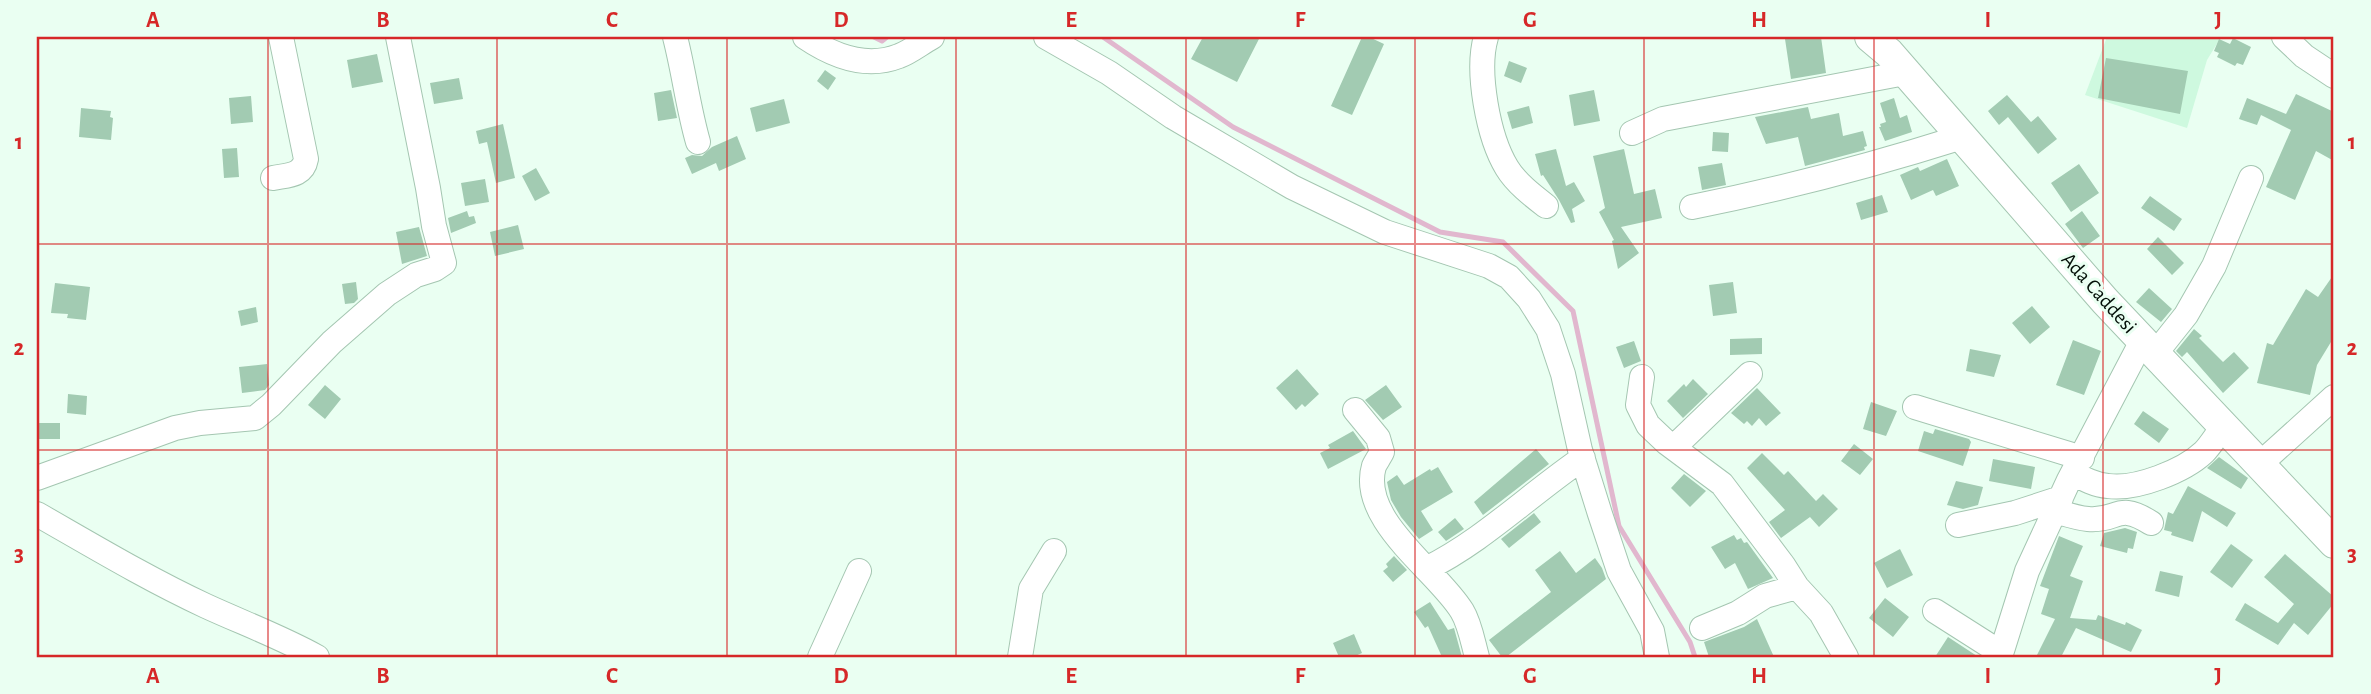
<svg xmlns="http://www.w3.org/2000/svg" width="2371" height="694" viewBox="0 0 2371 694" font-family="'Alegreya Sans',sans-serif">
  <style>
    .built { fill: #cef9df }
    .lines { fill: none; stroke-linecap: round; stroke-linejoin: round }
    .stream { stroke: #e1b7ce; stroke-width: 5 }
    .building { fill: #a2cbb2 }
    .minor-casing { stroke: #a4c6b1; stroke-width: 26 }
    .major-casing { stroke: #a4c6b1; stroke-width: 32 }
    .minor { stroke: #fff; stroke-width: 24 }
    .major { stroke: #fff; stroke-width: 30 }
    .grid { fill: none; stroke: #d62828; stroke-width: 2; stroke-opacity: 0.55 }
    .labels { text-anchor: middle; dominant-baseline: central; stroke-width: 6; stroke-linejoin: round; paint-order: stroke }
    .street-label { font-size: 21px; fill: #040f08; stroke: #eafff2 }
    .neatline { fill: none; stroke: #d62828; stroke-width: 2.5 }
    .grid-label { font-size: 23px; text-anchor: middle; font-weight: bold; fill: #d62828 }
  </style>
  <rect width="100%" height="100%" fill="#eafff2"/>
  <!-- built -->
  <path class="built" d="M 2107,37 L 2221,37 L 2207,60 L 2187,128 L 2085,95 Z"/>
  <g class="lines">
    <!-- stream -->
    <path class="stream" d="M 874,37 L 882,41 L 887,37
      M 1103,37 L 1233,127 L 1440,232 L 1503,242 L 1573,311 L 1619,526 L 1690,642 L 1695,657"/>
  </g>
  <!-- building -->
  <path class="building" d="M 1203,37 L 1260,37 L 1237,82 L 1191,59 Z
    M 1362,37 L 1369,37 L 1384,44 L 1352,115 L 1331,106 Z
    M 1798,37 L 1821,37 L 1826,73 L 1791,79 L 1785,39 Z
    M 2233,38 L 2251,47 L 2243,65 L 2237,63 L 2235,66 L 2217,57 L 2219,53 L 2214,51 L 2219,39 L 2230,44 Z
    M 377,54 L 383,82 L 352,88 L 347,60 Z
    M 2106,58 L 2188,71 L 2180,114 L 2098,98 Z
    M 1509,61 L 1527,68 L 1521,83 L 1504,76 Z
    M 825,70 L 836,78 L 828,90 L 817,81 Z
    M 459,78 L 463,99 L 434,104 L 430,83 Z
    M 671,90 L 677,118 L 658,121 L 654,93 Z
    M 1594,90 L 1600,121 L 1574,126 L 1569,95 Z
    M 2296,94 L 2334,112 L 2334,161 L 2316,151 L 2295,200 L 2266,187 L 2291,130 L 2261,115 L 2257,125 L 2239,119 L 2247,98 L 2286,114 Z
    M 2007,95 L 2031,122 L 2038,116 L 2057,139 L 2038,154 L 2008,117 L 1999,125 L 1988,111 Z
    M 251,96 L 253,122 L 231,124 L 229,98 Z
    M 1894,98 L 1900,118 L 1907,115 L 1912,132 L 1885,141 L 1879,127 L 1881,127 L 1880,124 L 1886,122 L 1880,103 Z
    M 784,99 L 790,123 L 756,132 L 750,108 Z
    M 1529,106 L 1533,123 L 1512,129 L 1507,112 Z
    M 1808,107 L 1811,119 L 1839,113 L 1843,136 L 1863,131 L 1867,146 L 1864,147 L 1865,150 L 1805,166 L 1798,137 L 1766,144 L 1755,117 Z
    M 81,108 L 111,111 L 110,117 L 113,118 L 111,140 L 79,137 Z
    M 503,124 L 515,178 L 496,183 L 487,142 L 479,144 L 476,131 Z
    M 1713,132 L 1729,133 L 1728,152 L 1712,151 Z
    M 737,136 L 746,159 L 719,171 L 716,163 L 692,174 L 685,158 L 692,155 L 702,156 L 712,147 Z
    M 237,148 L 239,177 L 224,178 L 222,149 Z
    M 1556,149 L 1566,186 L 1574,182 L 1585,201 L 1572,209 L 1575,222 L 1571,223 L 1559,200 L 1543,175 L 1541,176 L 1535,154 Z
    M 1624,149 L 1634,194 L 1655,189 L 1662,218 L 1621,227 L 1639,253 L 1618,269 L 1612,241 L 1614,240 L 1599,212 L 1605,208 L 1593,156 Z
    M 1947,159 L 1959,186 L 1936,196 L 1933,190 L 1911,200 L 1900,175 L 1918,167 L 1920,171 Z
    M 1722,163 L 1726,185 L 1702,190 L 1698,167 Z
    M 2079,164 L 2099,193 L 2071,212 L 2051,183 Z
    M 536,168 L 550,193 L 535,201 L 522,176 Z
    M 485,179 L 489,202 L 465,206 L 461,183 Z
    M 1882,195 L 1888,212 L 1861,220 L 1856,203 Z
    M 2150,196 L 2182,219 L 2174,231 L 2141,208 Z
    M 467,211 L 469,217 L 474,216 L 476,223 L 451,233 L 448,218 Z
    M 2082,211 L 2100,236 L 2083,248 L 2065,224 Z
    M 518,225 L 524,249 L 495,256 L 490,232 Z
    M 419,227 L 427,256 L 402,264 L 396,232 Z
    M 2158,237 L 2184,263 L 2172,275 L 2147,249 Z
    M 2334,274 L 2334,337 L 2317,365 L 2310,395 L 2257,383 L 2267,343 L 2273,345 L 2306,289 L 2318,297 Z
    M 356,282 L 358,299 L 354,303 L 345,304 L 342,284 Z
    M 1733,282 L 1737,313 L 1713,316 L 1709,285 Z
    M 55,283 L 90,287 L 86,320 L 67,318 L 68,314 L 51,313 Z
    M 2149,288 L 2172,309 L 2161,322 L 2136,302 Z
    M 2032,306 L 2050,327 L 2030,344 L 2012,323 Z
    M 256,307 L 258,322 L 241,326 L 238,311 Z
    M 2194,329 L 2202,336 L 2199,338 L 2223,362 L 2234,352 L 2249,368 L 2223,393 L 2187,352 L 2182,357 L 2176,351 Z
    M 1762,338 L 1762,354 L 1730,355 L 1730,339 Z
    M 2073,340 L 2101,351 L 2084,395 L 2056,385 Z
    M 1634,341 L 1641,361 L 1624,368 L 1616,347 Z
    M 1970,349 L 2001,355 L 1994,377 L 1966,371 Z
    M 267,364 L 269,385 L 265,390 L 242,393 L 239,367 Z
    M 1297,369 L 1319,394 L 1305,407 L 1302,404 L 1296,410 L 1276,388 Z
    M 1693,379 L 1708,394 L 1683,418 L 1667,401 L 1684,384 L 1686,387 Z
    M 325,385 L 341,399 L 325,419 L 308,405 Z
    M 1386,385 L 1402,407 L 1383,420 L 1365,400 Z
    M 1757,388 L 1781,413 L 1766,426 L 1759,418 L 1752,426 L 1747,421 L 1744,424 L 1731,413 Z
    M 68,394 L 87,396 L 86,415 L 67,413 Z
    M 1871,402 L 1897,411 L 1886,436 L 1863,429 Z
    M 2143,411 L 2169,429 L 2159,443 L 2134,424 Z
    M 39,423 L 60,423 L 60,439 L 39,439 Z
    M 1935,429 L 1969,439 L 1971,442 L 1963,466 L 1918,451 L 1924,431 L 1933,434 Z
    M 1353,431 L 1366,449 L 1328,469 L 1320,453 L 1330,448 L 1328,445 Z
    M 1854,444 L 1873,459 L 1860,475 L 1841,461 Z
    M 1536,449 L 1549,464 L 1483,515 L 1474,502 Z
    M 1762,453 L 1784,475 L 1788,471 L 1816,501 L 1823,494 L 1838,509 L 1819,527 L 1810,517 L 1781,538 L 1769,522 L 1785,510 L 1747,468 Z
    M 2219,457 L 2248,478 L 2241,489 L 2207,468 Z
    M 1993,459 L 2035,467 L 2031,489 L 1989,481 Z
    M 1438,467 L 1453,492 L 1421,511 L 1433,530 L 1419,539 L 1401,517 L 1391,500 L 1387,482 L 1397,475 L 1404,485 L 1430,469 L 1431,471 Z
    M 1684,474 L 1706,491 L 1690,507 L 1671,488 Z
    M 1956,481 L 1983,487 L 1978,505 L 1963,509 L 1947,505 Z
    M 2188,486 L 2236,513 L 2227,527 L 2202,511 L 2193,542 L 2171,535 L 2172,532 L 2164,530 L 2168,512 L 2173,514 Z
    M 1534,513 L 1541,522 L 1509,548 L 1501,539 Z
    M 1455,518 L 1464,529 L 1446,541 L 1438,532 Z
    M 2125,528 L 2137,532 L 2133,549 L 2128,548 L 2127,553 L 2100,546 L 2104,533 Z
    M 1734,535 L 1737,540 L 1741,538 L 1744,543 L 1747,542 L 1773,578 L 1748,589 L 1735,563 L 1725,569 L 1711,547 Z
    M 2059,536 L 2083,546 L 2070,576 L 2083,581 L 2070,618 L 2096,620 L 2098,615 L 2125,625 L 2126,622 L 2142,630 L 2131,652 L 2076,628 L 2061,657 L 2036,657 L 2055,619 L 2041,614 L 2049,589 L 2040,586 Z
    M 2231,544 L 2253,560 L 2232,588 L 2210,572 Z
    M 1900,549 L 1913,575 L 1887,588 L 1874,563 Z
    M 1560,551 L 1576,573 L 1595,558 L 1602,568 L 1606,579 L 1506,657 L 1502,657 L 1489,640 L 1551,592 L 1535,570 Z
    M 2285,554 L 2334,597 L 2334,603 L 2308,635 L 2294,623 L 2278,645 L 2235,620 L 2245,603 L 2278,623 L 2294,604 L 2264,577 Z
    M 1394,556 L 1407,570 L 1393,582 L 1383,571 L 1388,567 L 1386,564 Z
    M 2160,571 L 2183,576 L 2179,597 L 2155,591 Z
    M 1885,598 L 1909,617 L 1893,637 L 1869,618 Z
    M 1430,602 L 1448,630 L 1454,628 L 1462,657 L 1442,657 L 1428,626 L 1425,628 L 1414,612 Z
    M 1757,619 L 1774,657 L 1709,657 L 1704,642 L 1744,627 Z
    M 1354,634 L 1362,653 L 1353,657 L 1339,657 L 1333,643 Z
    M 1948,637 L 1977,656 L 1980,657 L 1935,657 Z"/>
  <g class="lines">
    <defs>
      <path id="minor" d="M 675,37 C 684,72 688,107 698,142
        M 805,37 C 833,56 866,69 899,56 C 910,52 921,43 932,37
        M 1046,37 L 1109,73 L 1173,117 L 1292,187 L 1385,232 L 1489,266 L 1509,277 L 1529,299 L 1548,329 L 1563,374 L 1580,450 L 1600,514 L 1619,571 L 1652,631 L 1657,657
        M 1486,37 C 1476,71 1488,137 1507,168 C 1516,183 1533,196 1546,206
        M 2284,37 L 2304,56 L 2334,76
        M 1632,133 L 1663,119 L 1905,73
        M 273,178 C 288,175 303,176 306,159 L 281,37
        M 1692,207 C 1783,189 1873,165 1962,137
        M 2155,354 L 2186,315 L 2214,266 L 2251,178
        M 1642,377 L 1638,405 L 1648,425 L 1667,443 L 1722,484 L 1783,565 L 1797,587 L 1821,613 L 1846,657
        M 1915,407 L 2082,458
        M 1355,410 L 1378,438 L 1382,452 C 1380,456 1376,462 1374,466 C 1358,520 1438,571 1462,611 C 1470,624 1473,643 1477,657
        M 1674,447 L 1750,374
        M 2260,464 L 2334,397
        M 2073,473 C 2084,479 2095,485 2108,486 C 2136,490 2184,471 2204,452 C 2211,445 2217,434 2224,426
        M 37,478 L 175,428 L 200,423 L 255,418 L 271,405 L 332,342 L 387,294 L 416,275 L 435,269 L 444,263 L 434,226 L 428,188 L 398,37
        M 2055,511 C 2065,514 2077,518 2088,519 C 2118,522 2117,501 2151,523
        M 37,514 C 93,546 148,579 206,606 C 243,623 281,637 317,657
        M 1958,525 L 2015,513 L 2061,498
        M 1426,569 C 1483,541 1530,494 1583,458
        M 1935,611 L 2001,653
        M 1702,628 L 1738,613 L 1765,596 L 1797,587
        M 820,657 L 859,571
        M 1020,657 L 1031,589 L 1054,551
        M 2000,657 L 2027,571 L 2069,480 L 2142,341"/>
      <path id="major" d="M 1870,37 L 1889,53 L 2105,301 L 2334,543"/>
    </defs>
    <!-- minor casing -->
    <use href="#minor" class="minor-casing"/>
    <!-- major casing -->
    <use href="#major" class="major-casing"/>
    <!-- minor -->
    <use href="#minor" class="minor"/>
    <!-- major -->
    <use href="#major" class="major"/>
  </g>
  <!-- grid -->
  <path class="grid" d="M 268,37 L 268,657M 497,37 L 497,657M 727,37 L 727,657M 956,37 L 956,657M 1186,37 L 1186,657M 1415,37 L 1415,657M 1644,37 L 1644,657M 1874,37 L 1874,657M 2103,37 L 2103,657M 37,244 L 2334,244M 37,450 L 2334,450"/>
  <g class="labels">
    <!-- street labels -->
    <g class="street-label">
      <text transform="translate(2099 293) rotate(48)">Ada Caddesi</text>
    </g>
  </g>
  <!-- border -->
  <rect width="2371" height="694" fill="none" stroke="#eafff2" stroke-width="77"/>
  <rect x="38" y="38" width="2294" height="618" class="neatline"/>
  <g class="grid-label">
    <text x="153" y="27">A</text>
    <text x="383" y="27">B</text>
    <text x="612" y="27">C</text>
    <text x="841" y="27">D</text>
    <text x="1071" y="27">E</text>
    <text x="1300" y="27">F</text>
    <text x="1530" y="27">G</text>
    <text x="1759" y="27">H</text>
    <text x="1988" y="27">I</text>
    <text x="2218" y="27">J</text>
    <text x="19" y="149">1</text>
    <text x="2352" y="149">1</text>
    <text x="19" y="355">2</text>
    <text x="2352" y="355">2</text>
    <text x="19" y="561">3</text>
    <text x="2352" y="561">3</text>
    <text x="153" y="683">A</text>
    <text x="383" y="683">B</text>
    <text x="612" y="683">C</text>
    <text x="841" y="683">D</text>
    <text x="1071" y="683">E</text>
    <text x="1300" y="683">F</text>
    <text x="1530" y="683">G</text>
    <text x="1759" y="683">H</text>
    <text x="1988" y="683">I</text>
    <text x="2218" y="683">J</text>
  </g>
</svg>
